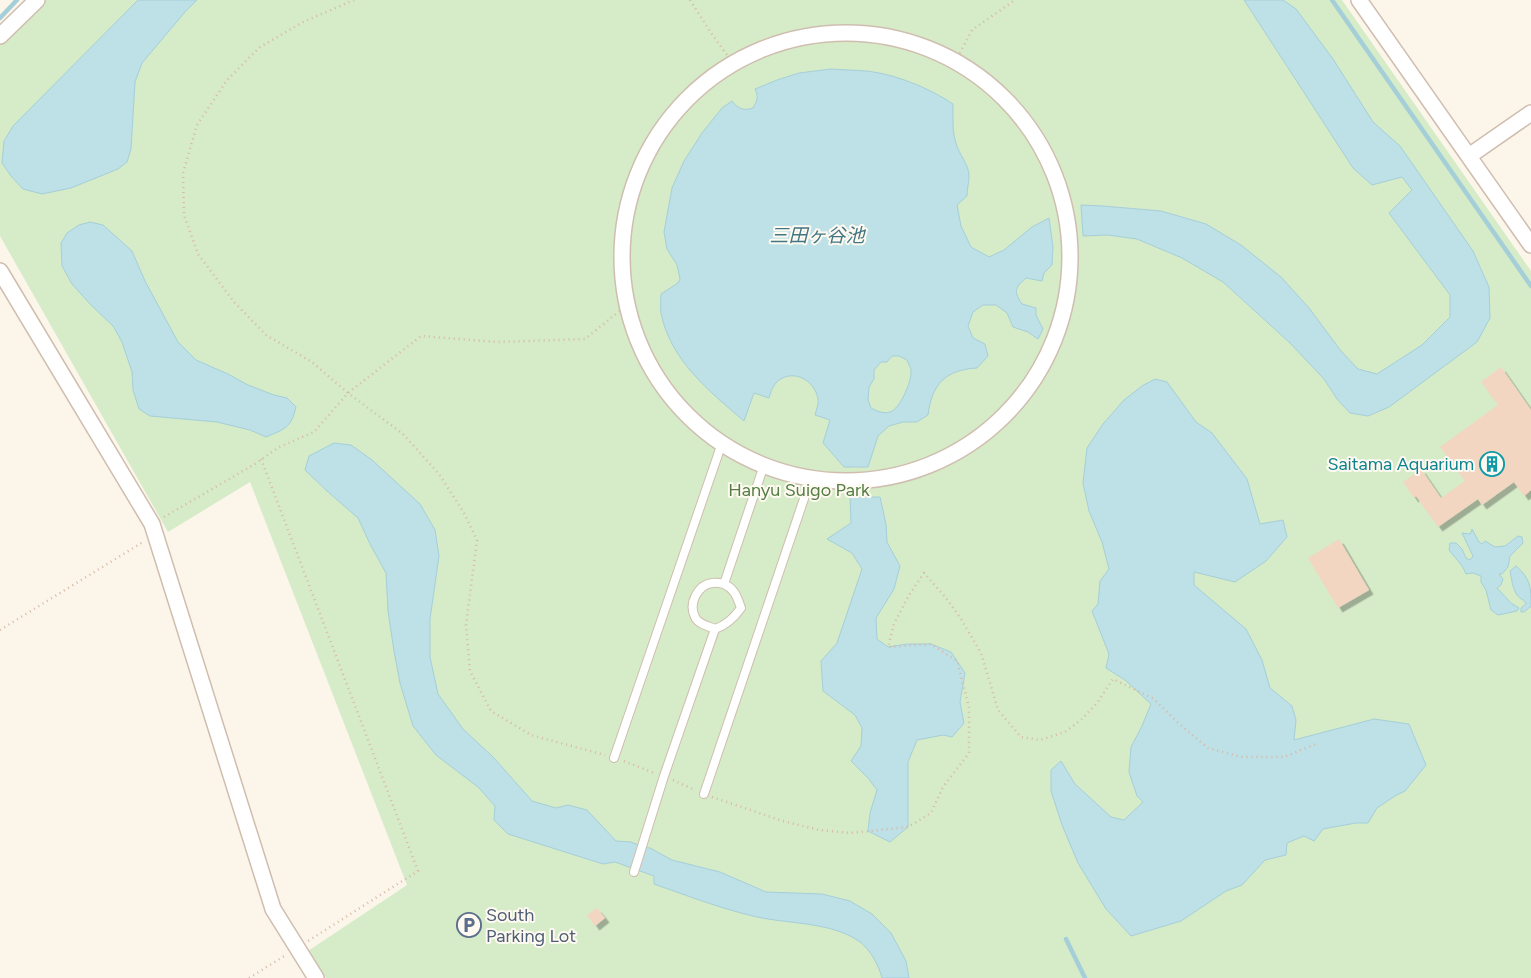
<svg xmlns="http://www.w3.org/2000/svg" width="1531" height="978" viewBox="0 0 1531 978" font-family="Figtree,'Noto Sans JP',sans-serif">
  <style>
    .green { fill: #d6ebc8 }
    .water { fill: #bee0e7; stroke: #a5cfd8; fill-rule: evenodd }
    .lines { fill: none; stroke-linecap: round; stroke-linejoin: round }
    .stream { stroke: #a5cfd8; stroke-width: 4.5 }
    .building { fill: #f2d6c2; filter: url(#shadow) }
    .lane-casing { stroke: #cfbeaf; stroke-width: 10 }
    .street-casing { stroke: #cfbeaf; stroke-width: 18 }
    .path { stroke: #d7b9a5; stroke-width: 2.5; stroke-dasharray: 1 4; stroke-linecap: butt }
    .lane { stroke: #fff; stroke-width: 8 }
    .street { stroke: #fff; stroke-width: 15 }
    .labels { text-anchor: middle; dominant-baseline: central; stroke-width: 4; stroke-linejoin: round; paint-order: stroke }
    .culture-label { font-size: 18px; fill: #0d838f; stroke: #fffaf1; text-anchor: end }
    .park-label { font-size: 18px; fill: #547d45; stroke: #fffaf1 }
    .service-label { font-size: 18px; fill: #4e5e75; stroke: #fffaf1; text-anchor: start }
    .water-label { font-size: 19px; font-style: italic; fill: #437783; stroke: #fffaf1 }
  </style>
  <defs>
    <filter id="shadow"><feDropShadow dx="4.5" dy="4.5" stdDeviation="0" flood-color="#0004"/></filter>
  </defs>
  <rect width="100%" height="100%" fill="#fcf6ea"/>
  <!-- green -->
  <path class="green" d="M 37,0 L 1342,0 L 1531,271 L 1531,978 L 326,978 L 308,951 L 407,885 L 250,482 L 168,532 L 0,236 L 0,36 Z"/>
  <!-- water -->
  <path class="water" d="M 138,0 L 197,0 L 185,12 L 142,63 L 135,82 L 131,149 L 127,162 L 118,169 L 71,188 L 42,194 L 23,189 L 11,176 L 2,163 L 4,141 L 13,126 Z
    M 1244,0 L 1283,0 L 1296,9 L 1333,59 L 1373,122 L 1400,146 L 1473,251 L 1489,287 L 1490,318 L 1477,342 L 1389,407 L 1368,416 L 1350,413 L 1337,399 L 1324,379 L 1290,343 L 1223,282 L 1182,258 L 1137,239 L 1108,235 L 1083,236 L 1081,205 L 1103,206 L 1161,211 L 1206,224 L 1241,245 L 1281,277 L 1309,308 L 1341,351 L 1358,369 L 1377,374 L 1422,345 L 1450,317 L 1450,295 L 1389,213 L 1412,190 L 1402,177 L 1372,185 L 1353,168 Z
    M 831,69 C 843,70 855,70 866,71 C 895,74 929,88 953,104 C 953,116 952,132 956,143 C 959,155 969,164 969,176 C 969,182 967,189 967,196 L 957,205 L 961,226 L 971,247 L 989,257 L 1004,250 L 1032,227 L 1049,218 L 1053,247 L 1052,265 L 1044,273 L 1042,281 L 1026,278 C 1014,288 1014,292 1022,304 L 1036,308 L 1036,315 L 1043,329 L 1038,339 L 1028,332 L 1013,327 L 1007,313 L 996,305 L 983,305 L 973,312 L 968,326 L 973,338 L 985,344 L 988,356 L 977,368 C 945,370 932,384 928,415 L 917,422 L 903,422 L 889,426 L 878,436 L 868,467 L 844,467 L 823,443 L 830,420 L 815,415 C 816,410 819,404 818,399 C 815,381 795,369 779,380 C 773,385 771,391 769,398 L 754,393 L 744,421 C 710,392 670,360 661,313 C 660,307 661,300 661,294 L 678,283 L 680,279 L 677,265 L 667,249 L 664,232 L 672,188 L 684,161 L 702,133 L 722,108 L 732,101 C 738,109 744,111 753,108 C 757,101 759,97 755,89 L 777,80 L 799,73 ZM 892,356 L 899,356 L 907,360 C 908,363 911,368 911,371 C 912,381 900,409 890,412 C 883,414 877,411 871,408 L 868,400 L 869,387 L 874,379 L 874,370 L 881,362 L 887,362 Z
    M 90,222 L 103,225 L 132,251 L 145,281 L 178,342 L 196,360 L 228,374 L 248,385 L 274,395 L 287,398 L 296,407 C 291,428 285,429 266,437 L 250,430 L 217,422 L 150,416 L 139,409 L 133,390 L 132,372 L 122,342 L 113,326 L 91,305 L 72,284 L 62,266 L 61,243 L 67,233 L 79,225 Z
    M 1155,379 L 1167,382 L 1196,422 L 1212,433 L 1247,479 L 1260,524 L 1283,520 L 1287,537 L 1266,561 L 1235,582 L 1194,572 L 1194,585 L 1246,629 L 1262,660 L 1270,688 L 1292,706 L 1296,720 L 1294,740 L 1374,719 L 1409,724 L 1426,765 L 1405,791 L 1395,796 L 1377,808 L 1368,823 L 1356,823 L 1323,829 L 1314,841 L 1304,836 L 1287,843 L 1286,855 L 1265,860 L 1242,885 L 1226,891 L 1181,921 L 1131,936 L 1106,909 L 1078,863 L 1062,825 L 1051,791 L 1051,770 L 1061,761 L 1075,784 L 1111,817 L 1124,820 L 1143,802 L 1137,796 L 1129,772 L 1131,747 L 1142,726 L 1151,704 L 1125,680 L 1106,668 L 1109,654 L 1092,611 L 1098,604 L 1100,581 L 1109,569 L 1102,542 L 1089,511 L 1083,483 L 1087,448 L 1103,424 L 1124,400 L 1142,386 Z
    M 334,443 L 351,445 L 372,460 L 420,504 L 435,530 L 439,556 L 430,619 L 430,657 L 438,694 L 463,729 L 494,758 L 532,801 L 556,808 L 568,805 L 587,810 L 616,841 L 631,842 L 643,847 L 650,848 L 672,860 L 720,872 L 766,892 L 822,894 L 850,901 L 872,914 L 891,933 L 906,961 L 909,978 L 882,978 C 879,966 870,949 860,942 C 833,922 789,924 757,917 C 722,909 688,896 654,884 L 654,876 L 615,862 L 603,864 L 508,834 L 494,820 L 495,806 L 478,787 L 436,755 L 413,726 L 400,683 L 394,651 L 388,611 L 386,573 L 370,544 L 358,518 L 327,491 L 305,470 L 309,456 Z
    M 850,497 L 880,497 L 886,524 L 887,542 L 900,566 L 894,589 L 876,618 L 877,639 L 888,647 L 907,644 L 931,644 L 951,652 L 965,673 L 960,702 L 964,723 L 952,737 L 943,735 L 917,740 L 908,762 L 908,827 L 890,842 L 868,831 L 870,813 L 877,790 L 868,778 L 851,761 L 861,746 L 862,728 L 855,715 L 823,691 L 821,661 L 837,643 L 862,569 L 852,553 L 827,539 L 851,523 Z
    M 1472,529 L 1479,542 L 1482,544 L 1485,541 L 1495,547 L 1505,546 L 1518,536 L 1522,537 L 1523,543 L 1510,556 L 1508,567 L 1502,574 L 1499,574 L 1503,579 L 1501,585 L 1497,588 L 1511,603 L 1519,608 L 1517,611 L 1498,615 L 1491,610 L 1486,590 L 1481,582 L 1481,576 L 1473,573 L 1466,574 C 1463,565 1455,558 1449,550 L 1450,543 L 1456,543 L 1462,549 L 1466,558 L 1470,560 L 1473,556 L 1462,533 L 1470,534 Z
    M 1516,566 C 1531,579 1531,588 1531,607 L 1530,607 L 1524,612 L 1521,612 L 1521,608 L 1526,604 C 1524,599 1521,600 1517,595 C 1512,587 1512,580 1510,571 Z"/>
  <g class="lines">
    <!-- stream -->
    <path class="stream" d="M 1332,0 L 1531,286
      M 0,18 L 17,0
      M 1066,939 L 1085,978"/>
  </g>
  <!-- building -->
  <path class="building" d="M 1501,367 L 1531,410 L 1531,490 L 1524,496 L 1514,482 L 1482,505 L 1478,499 L 1438,527 L 1416,496 L 1414,498 L 1403,482 L 1421,469 L 1441,498 L 1465,481 L 1440,447 L 1498,405 L 1481,382 Z
    M 1339,539 L 1369,590 L 1338,608 L 1308,558 Z
    M 597,908 L 605,918 L 595,926 L 587,915 Z"/>
  <g class="lines">
    <defs>
      <path id="lane" d="M 724,584 C 735,589 737,597 741,608 C 734,618 727,625 715,629 C 708,626 698,624 695,617 C 688,603 698,585 712,583 C 716,582 720,583 724,584 L 764,465
        M 614,758 L 722,443
        M 704,794 L 811,478
        M 634,872 L 664,776 L 715,629"/>
      <path id="street" d="M 1359,0 L 1531,245
        M622 257a224 224 0 1 1 448 0a224 224 0 1 1-448 0Z
        M 0,36 L 37,0
        M 1469,156 L 1531,113
        M 0,271 L 152,524 L 273,909 L 316,978"/>
    </defs>
    <!-- lane casing -->
    <use href="#lane" class="lane-casing"/>
    <!-- street casing -->
    <use href="#street" class="street-casing"/>
    <!-- path -->
    <path class="path" d="M 354,0 L 303,22 L 260,47 L 227,80 L 197,125 L 183,173 L 184,215 L 198,254 L 234,302 L 266,335 L 312,362 L 348,393 L 403,434 L 439,474 L 464,513 L 477,540 L 466,625 L 470,671 L 491,711 L 531,735 L 605,755
      M 690,0 L 711,33 L 733,63
      M 955,62 L 972,30 L 1015,0
      M 261,459 L 418,871 L 308,941
      M 164,517 L 255,464 L 279,447 L 314,432 L 348,393 L 421,336 L 497,342 L 585,339 L 627,305
      M 0,630 L 143,542
      M 624,761 L 654,773
      M 673,780 L 695,790
      M 712,797 L 783,821 L 819,830 L 850,833 L 908,827 L 931,813 L 943,787 L 969,753 L 969,707 L 957,661 L 931,644 L 888,647 L 894,624 L 909,595 L 924,573 L 946,598 L 961,619 L 981,653 L 998,710 L 1021,737 L 1040,740 L 1065,732 L 1082,719 L 1097,703 L 1113,679 L 1154,699 L 1177,722 L 1208,748 L 1241,757 L 1284,757 L 1318,743
      M 249,978 L 286,955"/>
    <!-- lane -->
    <use href="#lane" class="lane"/>
    <!-- street -->
    <use href="#street" class="street"/>
  </g>
  <!-- icons -->
  <defs>
    <symbol id="building-ring" viewBox="-11 -11 22 22"><circle r="9.5" fill="#fffaf1" stroke="#0f9aa8" stroke-width="1.5"/><path d="M-4-6H4V6H1V3H-1V6H-4ZM-2.5-4.3h1.7v1.8h-1.7ZM.8-4.3h1.7v1.8H.8ZM-2.5-1h1.7V.8h-1.7ZM.8-1h1.7V.8H.8Z" fill="#0f9aa8"/></symbol>
    <symbol id="parking-ring" viewBox="-11 -11 22 22"><circle r="9.5" fill="#fffaf1" stroke="#5c6f8a" stroke-width="1.5"/><path d="M-3.5-5.5H1a3.5 3.5 0 0 1 0 7H-1V5.5H-3.5ZM-1-3.4V-.6H.8a1.4 1.4 0 0 0 0-2.8Z" fill="#5c6f8a"/></symbol>
  </defs>
  <g fill-rule="evenodd">
    <use href="#building-ring" x="1478" y="450" width="28" height="28"/>
    <use href="#parking-ring" x="455" y="911" width="28" height="28"/>
  </g>
  <g class="labels">
    <!-- culture labels -->
    <g class="culture-label">
      <text x="1474" y="464">Saitama Aquarium</text>
    </g>
    <!-- park labels -->
    <g class="park-label">
      <text x="799" y="490">Hanyu Suigo Park</text>
    </g>
    <!-- service labels -->
    <g class="service-label">
      <text x="486" y="915">South<tspan x="486" dy="21">Parking Lot</tspan></text>
    </g>
    <!-- water labels -->
    <g class="water-label">
      <text x="817" y="235">三田ヶ谷池</text>
    </g>
  </g>
</svg>
